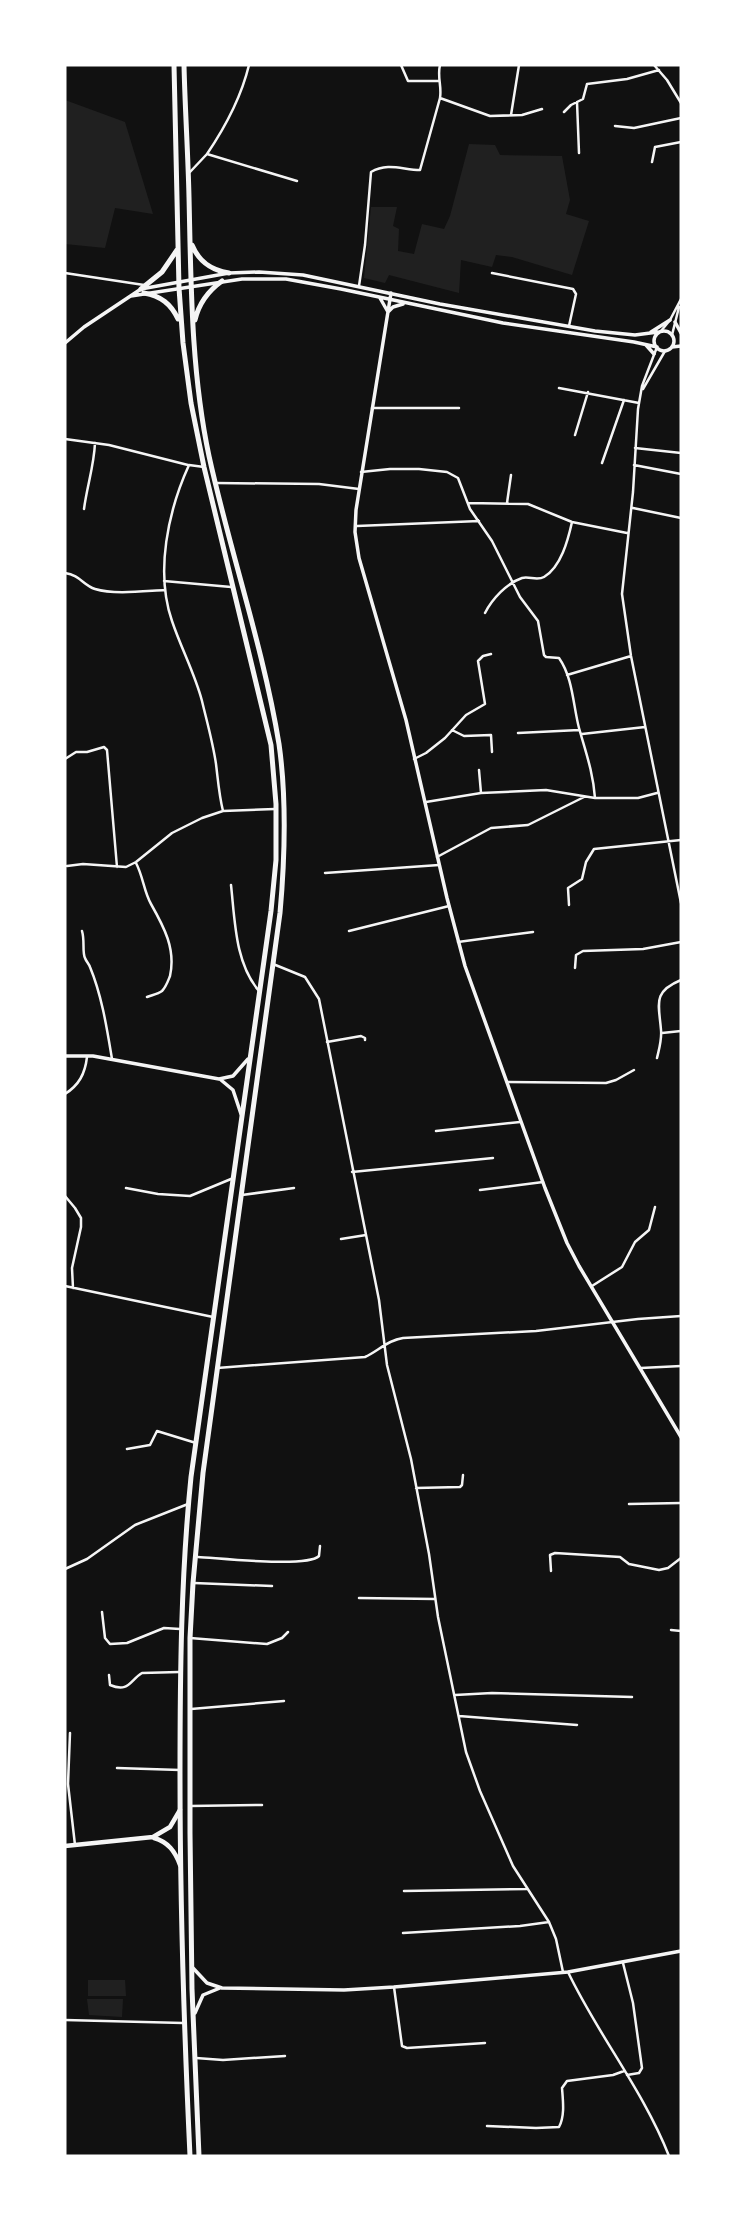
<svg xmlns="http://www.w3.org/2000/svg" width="746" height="2221" viewBox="0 0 746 2221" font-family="'Source Sans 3',sans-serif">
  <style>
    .green { fill: #202020 }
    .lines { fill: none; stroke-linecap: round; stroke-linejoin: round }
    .minor { stroke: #f5f5f5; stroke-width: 2.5 }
    .tertiary { stroke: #f5f5f5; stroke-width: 3.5 }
    .secondary { stroke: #f5f5f5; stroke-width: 4.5 }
    .trunk { stroke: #f5f5f5; stroke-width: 5 }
  </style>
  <rect width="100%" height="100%" fill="#111"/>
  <!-- green -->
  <path class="green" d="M 65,100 L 125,122 L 153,214 L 115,208 L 105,248 L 65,244 Z
    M 469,144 L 495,145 L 500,155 L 562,156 L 570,200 L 566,214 L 589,221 L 572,275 L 512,257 L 496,255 L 492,267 L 461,260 L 459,293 L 389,275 L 385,283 L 364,278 L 371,207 L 397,207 L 393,226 L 399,229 L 398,251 L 414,254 L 422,224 L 444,229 L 450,216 Z
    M 88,1980 L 125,1980 L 126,1996 L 88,1996 Z
    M 87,1999 L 123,1999 L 122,2017 L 89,2015 Z"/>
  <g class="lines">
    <!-- minor -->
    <path class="minor" d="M 401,65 L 408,81 L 438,81
      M 440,65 C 437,77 442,86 440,98 L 490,116 L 522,115 L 542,109
      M 654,65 L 667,80 L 681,103
      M 577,102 L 579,153
      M 564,112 L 571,105 L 583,99 L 587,84 L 627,79 L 659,70
      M 511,115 L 519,65
      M 615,126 L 634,128 L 681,118
      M 207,154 C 226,126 241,98 249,65
      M 652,162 L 655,147 L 681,142
      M 190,172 L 207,154 L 297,181
      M 65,273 L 144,285
      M 492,273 L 573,289 L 576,294 L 569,326
      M 359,286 L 365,245 L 371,172 C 388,162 403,170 420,170 L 440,98
      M 661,331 L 670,320 L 681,299
      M 672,335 L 679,307
      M 657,347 L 642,386 L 638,409 L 633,492 L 622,594 L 631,656 L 681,903
      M 559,388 L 639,403
      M 643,389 L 665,351
      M 372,408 L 459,408
      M 575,435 L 588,392
      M 65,439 L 109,445 L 188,465
      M 635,448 L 681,453
      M 602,463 L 624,400
      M 634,465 L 681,474
      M 204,467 L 189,465 C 168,511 155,572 172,621 C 181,648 195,674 202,701 C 207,722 213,743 216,764 C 218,780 219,795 223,811
      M 361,472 L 390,469 L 419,469 L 447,472 L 458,478 L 470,509 L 492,541 L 520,597 L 538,621 L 544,655 L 546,657 L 559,658 C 573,678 573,705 579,728 C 586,753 593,772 595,798
      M 216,483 L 319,484 L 359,489
      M 468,503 L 528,504 L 572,522 L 627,533
      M 507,503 L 511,475
      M 633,508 L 681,518
      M 84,509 C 87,486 94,466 95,443
      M 357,526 L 479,521
      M 65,573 C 80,575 83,585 95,589 C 114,595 145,591 165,590
      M 164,581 L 231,587
      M 485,613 C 492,599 507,583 522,578 C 529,576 537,581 544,577 C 561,567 568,540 572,522
      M 567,675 L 631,656
      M 452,730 L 464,736 L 491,735 L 492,752
      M 518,733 L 579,730
      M 582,734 L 645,727
      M 65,759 L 76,752 L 87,752 L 104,747 L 107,750 L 117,867
      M 414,759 L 426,753 L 445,738 L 466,715 L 485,704 L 478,661 L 483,656 L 491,654
      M 479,770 L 481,793
      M 426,802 L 481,793 L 546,790 L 595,798 L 638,798 L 657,793
      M 437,857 L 491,828 L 528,825 L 584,797
      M 136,863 C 143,876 144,892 151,904 C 164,927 176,949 170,976 C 168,981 166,987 162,991 C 158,994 152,995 147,997
      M 67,866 L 83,864 L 126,867 L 136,862 L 172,833 L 202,818 L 223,811 L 275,809
      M 325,873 L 439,865
      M 231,885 C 235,921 235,963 259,991
      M 569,905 L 568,888 L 582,879 L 586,862 L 594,849 L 681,840
      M 82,931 C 85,941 82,952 85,958 C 86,961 89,964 90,967 C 102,996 107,1029 112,1059
      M 349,931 L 449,906
      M 458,942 L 533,932
      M 273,964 L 305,977 L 319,999 L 379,1300 L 387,1365 L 411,1459 L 429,1554 L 438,1617 L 466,1752 L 480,1791 L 513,1866 L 549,1922 L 556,1939 L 563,1972
      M 575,968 L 576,955 L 583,951 L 643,949 L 681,942
      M 662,1033 L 681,1031
      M 327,1042 L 361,1036 L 365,1038 L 365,1040
      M 657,1058 C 659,1049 662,1040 661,1030 C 659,1004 652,992 681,980
      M 508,1082 L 606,1083 L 616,1080 L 634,1070
      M 65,1094 C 79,1085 85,1074 87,1057
      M 436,1131 L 520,1122
      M 352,1172 L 493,1158
      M 126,1188 L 158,1194 L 190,1196 L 231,1179
      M 480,1190 L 543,1182
      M 242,1195 L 294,1188
      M 65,1196 L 75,1208 L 81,1218 L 81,1227 L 72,1268 L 73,1288
      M 341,1239 L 366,1235
      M 65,1286 L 213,1317
      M 592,1286 L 622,1267 L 635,1242 L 649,1230 L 655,1207
      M 217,1368 L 365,1357 C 378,1351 388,1340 403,1338 L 536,1331 L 638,1319 L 681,1316
      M 641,1368 L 681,1366
      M 127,1449 L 150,1445 L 157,1431 L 196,1443
      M 416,1488 L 460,1487 L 462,1485 L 463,1475
      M 629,1504 L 681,1503
      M 198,1557 C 219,1558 307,1568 319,1556 L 320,1546
      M 65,1569 L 87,1559 L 135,1525 L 188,1504
      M 551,1571 L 550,1555 L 555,1553 L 620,1557 L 629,1564 L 659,1570 L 668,1568 L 681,1558
      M 194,1583 L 272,1586
      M 359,1598 L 435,1599
      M 102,1612 L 105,1638 L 110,1644 L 127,1643 L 164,1628 L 180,1629
      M 671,1630 L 681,1631
      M 190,1638 L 267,1644 L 282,1638 L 288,1632
      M 109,1675 L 110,1685 C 129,1693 130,1680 142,1673 L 179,1672
      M 455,1695 L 492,1693 L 632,1697
      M 191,1709 L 284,1701
      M 459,1716 L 577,1725
      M 70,1733 L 68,1784 L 75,1845
      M 117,1768 L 180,1770
      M 190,1806 L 262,1805
      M 404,1891 L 527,1889
      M 403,1933 L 520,1926 L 549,1922
      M 623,1963 L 633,2003 L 642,2068 L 639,2073 L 627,2075
      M 568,1972 C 598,2035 643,2090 669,2156
      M 394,1987 L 402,2046 L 407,2048 L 485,2043
      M 65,2020 L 183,2023
      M 196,2058 L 223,2060 L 285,2056
      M 487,2126 L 536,2128 L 559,2127 C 565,2116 563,2101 562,2088 L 567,2081 L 613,2075 L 624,2071"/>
    <!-- tertiary -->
    <path class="tertiary" d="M 391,293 L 356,510 L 355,532 L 359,558 L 406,720 L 447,898 L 465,966 L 545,1188 L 567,1243 L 579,1266 L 681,1437
      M 131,296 L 242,279 L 286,279 L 341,289 L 503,323 L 634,342 L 657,347
      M 380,298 L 388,312 L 393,307 L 403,304
      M 675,322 L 681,333
      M654 341a10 10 0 1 1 20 0a10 10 0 1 1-20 0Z
      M 651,332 L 670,320
      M 65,343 L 84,327 L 141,289 L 229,273 L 259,272 L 303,275 L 440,304 L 595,331 L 635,335 L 658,332
      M 646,345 L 654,354
      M 672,347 L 681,346
      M 65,1056 L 93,1056 L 219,1079 L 233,1076 L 248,1059
      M 221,1080 L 233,1090 L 241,1114
      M 193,1968 L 207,1983 L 222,1988 L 344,1990 L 394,1987 L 568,1972 L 681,1951
      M 195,2013 L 203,1995 L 220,1988"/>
    <!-- secondary -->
    <path class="secondary" d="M 154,1838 C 168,1842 175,1851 180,1865
      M 65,1846 L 153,1837 L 170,1827 L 180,1810"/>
    <!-- trunk -->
    <path class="trunk" d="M 174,65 L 179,288 L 183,343 L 191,403 L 204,467 L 271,745 L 276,804 L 276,860 L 271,911 L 191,1477 C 181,1576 180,1674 180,1774 C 180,1902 184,2029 190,2156
      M 184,65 C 185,109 188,153 189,197 C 191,283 191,371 209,456 C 230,552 263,646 279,744 C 287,800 285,857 280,913 L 203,1473 L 193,1583 L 190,1638 L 190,1833 L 192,1989 L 199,2156
      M 192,245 C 199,262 211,270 229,273
      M 141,289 L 162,272 L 177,250
      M 144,293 C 161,296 171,304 178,319
      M 195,320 C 199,303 208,291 222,281"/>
  </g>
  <!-- border -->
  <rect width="746" height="2221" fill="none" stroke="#ffffff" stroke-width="133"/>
</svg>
